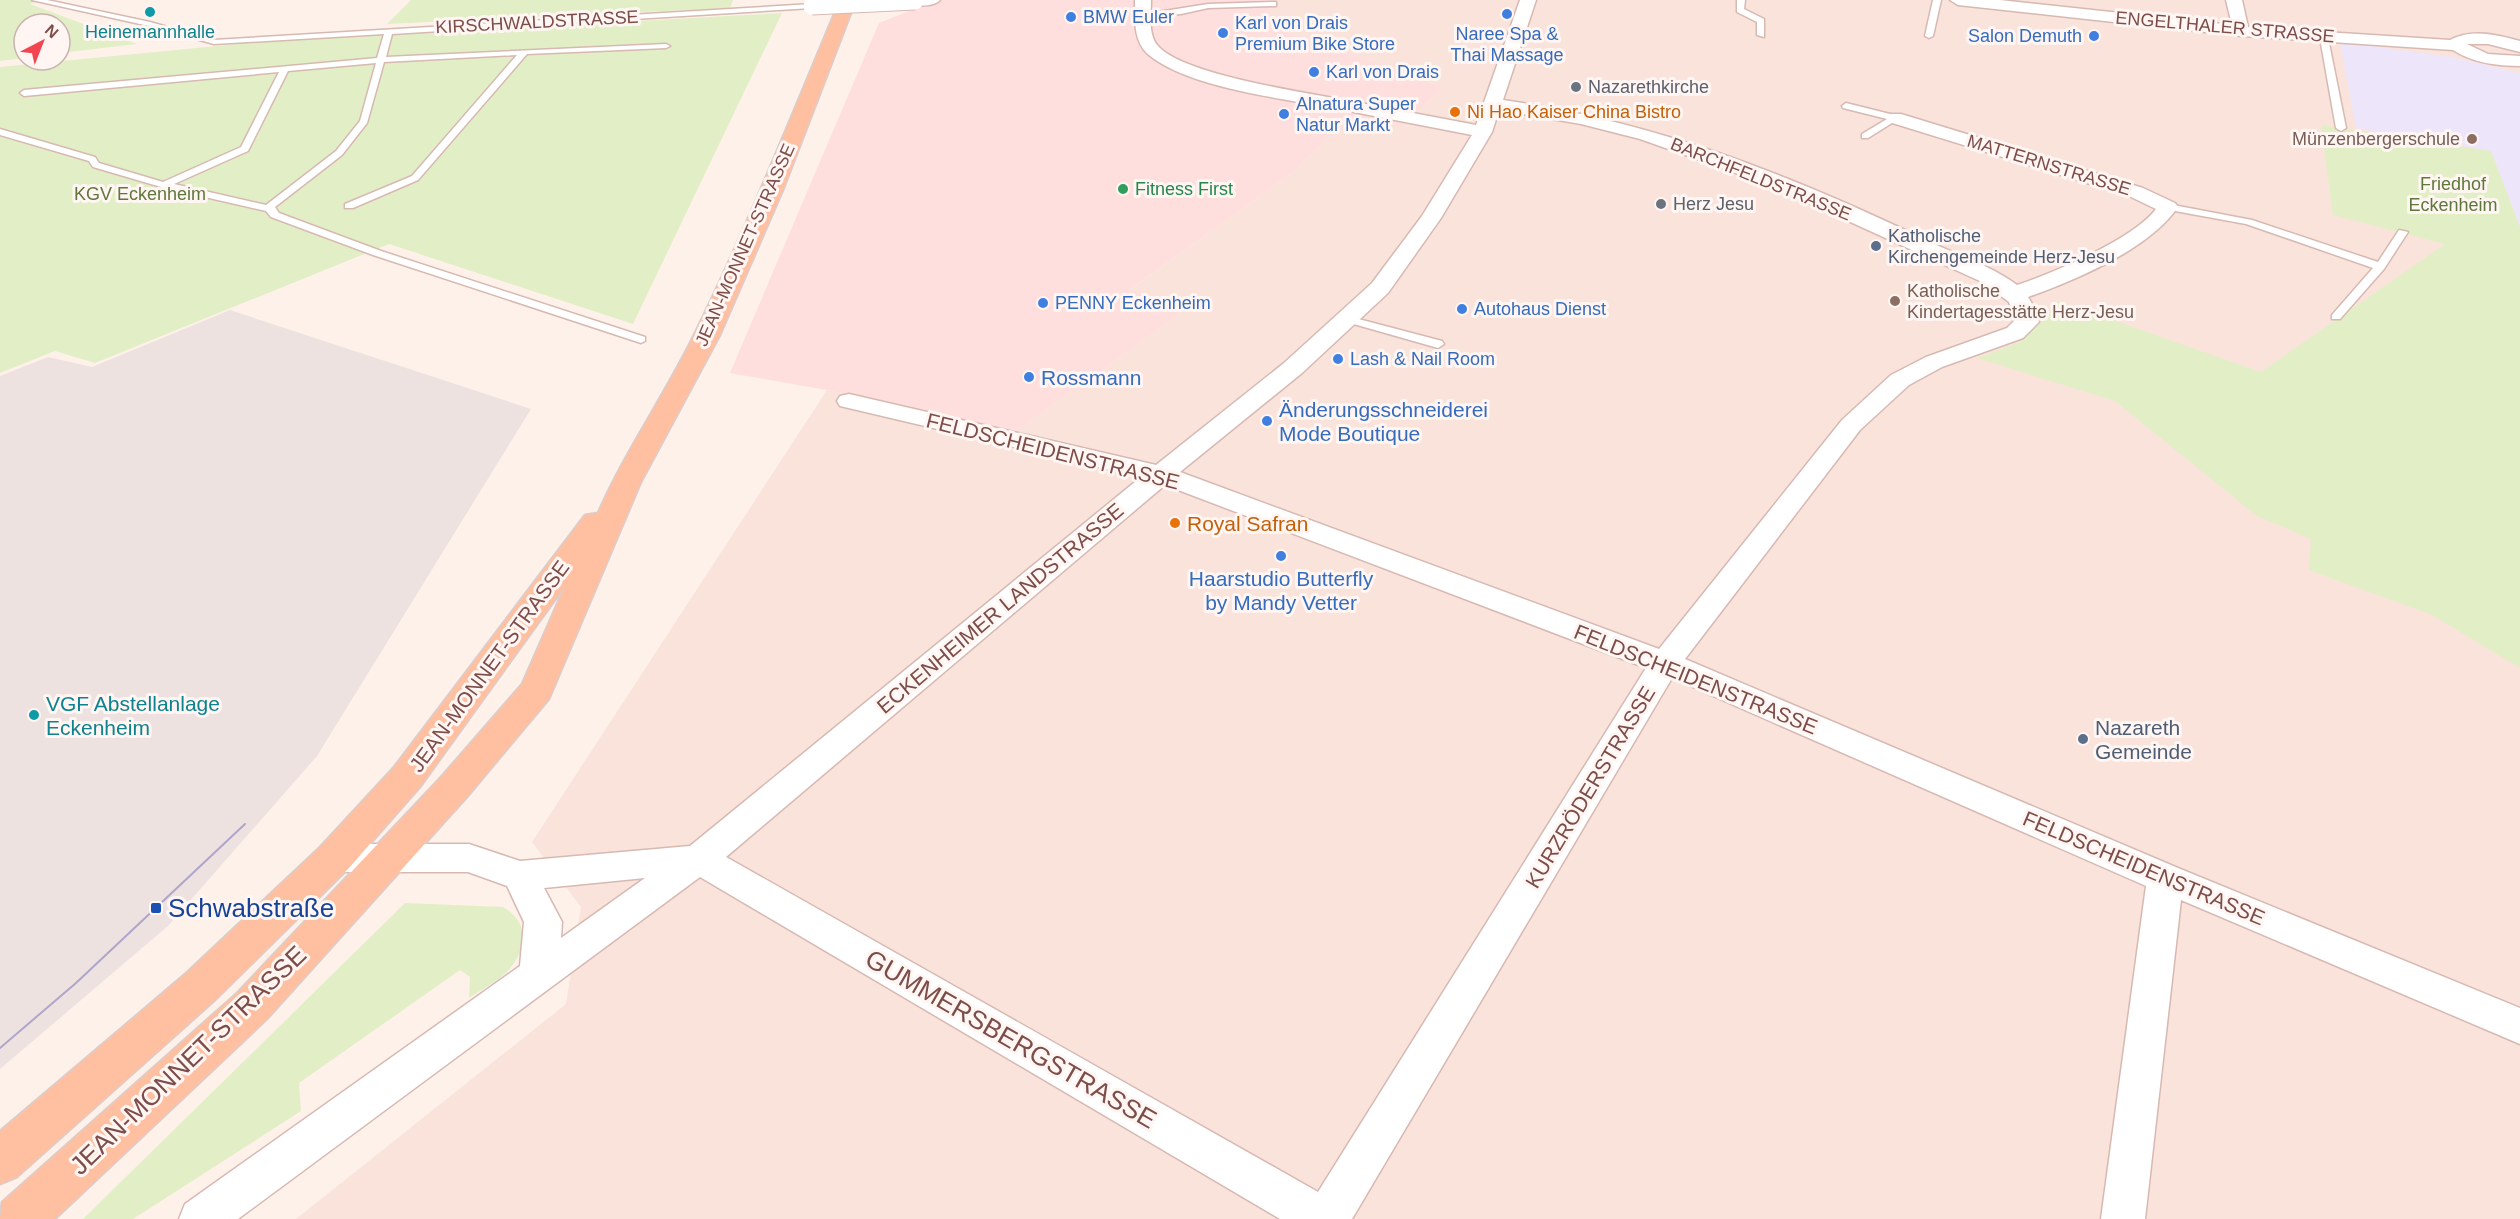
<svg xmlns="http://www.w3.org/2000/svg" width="2520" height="1219" viewBox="0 0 2520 1219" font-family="Arial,sans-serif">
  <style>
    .residential { fill: #f9e3db }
    .commercial { fill: #ffdede }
    .industrial { fill: #eee2e0 }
    .education { fill: #ede6fb }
    .green { fill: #e2efc6 }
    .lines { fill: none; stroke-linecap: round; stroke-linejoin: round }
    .lane-casing { stroke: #d7b9b2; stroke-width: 3 }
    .street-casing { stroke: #d7b9b2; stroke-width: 3 }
    .primary-casing { stroke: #dbcdcc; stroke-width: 3 }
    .lane { fill: #fff; fill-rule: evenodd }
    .street { fill: #fff; fill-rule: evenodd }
    .primary { fill: #ffc0a1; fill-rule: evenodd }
    .tram { stroke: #afa5cb; stroke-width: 2 }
    .street-bridge-casing { stroke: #d7b9b2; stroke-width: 19; stroke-linecap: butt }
    .street-bridge { stroke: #fff; stroke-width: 17 }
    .culture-dot { fill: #0f9aa8; stroke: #fff6f3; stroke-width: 2 }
    .shop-dot { fill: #3f7fe0; stroke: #fff6f3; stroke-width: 2 }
    .worship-dot { fill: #6b7280; stroke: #fff6f3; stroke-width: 2 }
    .food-dot { fill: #e8710a; stroke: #fff6f3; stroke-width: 2 }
    .education-dot { fill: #8d6e63; stroke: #fff6f3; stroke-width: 2 }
    .leisure-dot { fill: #2e9e5b; stroke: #fff6f3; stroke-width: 2 }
    .service-dot { fill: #5c6f8a; stroke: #fff6f3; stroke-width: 2 }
    .transit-dot { fill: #1a4fb4; stroke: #fff6f3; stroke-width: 2 }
    .labels { text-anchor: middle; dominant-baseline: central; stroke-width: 6; stroke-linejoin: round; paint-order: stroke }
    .far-shop-label { font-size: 18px; fill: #366cbe; stroke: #fff6f3; text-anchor: start }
    .far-street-label { font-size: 18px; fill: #7d4d49; stroke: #fff6f3 }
    .far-culture-label { font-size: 18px; fill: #0d838f; stroke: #fff6f3 }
    .far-worship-label { font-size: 18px; fill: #5b616d; stroke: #fff6f3; text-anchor: start }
    .far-food-label { font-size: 18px; fill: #c56008; stroke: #fff6f3; text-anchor: start }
    .far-education-label { font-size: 18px; fill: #785e54; stroke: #fff6f3; text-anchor: end }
    .far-park-label { font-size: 18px; fill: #5e773b; stroke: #fff6f3 }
    .far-leisure-label { font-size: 18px; fill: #27864d; stroke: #fff6f3; text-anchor: start }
    .far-service-label { font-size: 18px; fill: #4e5e75; stroke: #fff6f3; text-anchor: start }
    .shop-label { font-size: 21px; fill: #366cbe; stroke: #fff6f3; text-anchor: start }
    .street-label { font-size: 21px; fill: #7d4d49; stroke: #fff6f3 }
    .food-label { font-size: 21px; fill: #c56008; stroke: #fff6f3; text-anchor: start }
    .culture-label { font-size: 21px; fill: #0d838f; stroke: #fff6f3; text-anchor: start }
    .service-label { font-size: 21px; fill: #4e5e75; stroke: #fff6f3; text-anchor: start }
    .near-transit-label { font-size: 26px; fill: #164399; stroke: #fff6f3; text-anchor: start }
    .near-street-label { font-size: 26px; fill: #7d4d49; stroke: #fff6f3 }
  </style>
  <rect width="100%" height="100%" fill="#fef1ea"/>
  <!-- residential -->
  <path class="residential" d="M 1271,0 L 2520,0 L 2520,1219 L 296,1219 L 566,1004 L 581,907 L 532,842 L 827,390 L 1011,435 L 1181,313 L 1128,291 L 1289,175 L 1351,117 L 1402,126 L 1444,87 L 1263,23 L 1274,4 Z"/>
  <!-- commercial -->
  <path class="commercial" d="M 937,0 L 1271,0 L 1274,4 L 1263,23 L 1444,87 L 1402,126 L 1351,117 L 1289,175 L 1129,290 L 1181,313 L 1011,435 L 827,390 L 730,373 L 879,23 Z"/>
  <!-- industrial -->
  <path class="industrial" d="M 230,310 L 531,409 L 317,756 L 168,926 L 0,1069 L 0,376 L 48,357 L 92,367 Z"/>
  <!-- education -->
  <path class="education" d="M 2340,42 L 2452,57 L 2520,73 L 2520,227 L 2491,151 L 2356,128 Z"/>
  <!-- green -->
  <path class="green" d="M 0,0 L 41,0 L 30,4 L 137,44 L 60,53 L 60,24 L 24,24 L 24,58 L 0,61 Z
    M 411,0 L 733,0 L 730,8 L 387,24 Z
    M 782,13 L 633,324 L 389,244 L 95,363 L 55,351 L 0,373 L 0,67 L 269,41 Z
    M 2321,125 L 2491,151 L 2520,227 L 2520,668 L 2432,615 L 2309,570 L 2311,539 L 2257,516 L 2115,401 L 1977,358 L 2018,343 L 2058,301 L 2261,372 L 2445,244 L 2333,215 Z
    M 405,903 L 503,907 C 528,921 528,946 511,967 C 504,978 480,990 469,998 L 470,977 L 460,970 L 299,1083 L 301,1111 L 133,1219 L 83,1219 Z"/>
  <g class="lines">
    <defs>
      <path id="lane" d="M 32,0 L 47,0 L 150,22 L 214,40 L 812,4 L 816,6 L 812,8 L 392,34 L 386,57 L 666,44 L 670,46 L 666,48 L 527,54 L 418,180 L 353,208 L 345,208 L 345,204 L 412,176 L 517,55 L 384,62 L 367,123 L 342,155 L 275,207 L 279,213 L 381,251 L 645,337 L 645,341 L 641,343 L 373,255 L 271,217 L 266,211 L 161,187 L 93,167 L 89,161 L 0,135 L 0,129 L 95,157 L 99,163 L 163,182 L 241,147 L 279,72 L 24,96 L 20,93 L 24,90 L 377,58 L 384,34 L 214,44 L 149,26 ZM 376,63 L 360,121 L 336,151 L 266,205 L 174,184 L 248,151 L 288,71 Z
        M 1737,0 L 1745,0 L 1744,9 L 1764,19 L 1764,37 L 1757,35 L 1757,22 L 1737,12 Z
        M 1933,0 L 1941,0 L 1933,36 L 1929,38 L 1925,36 Z
        M 1273,2 L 1276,2 L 1276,6 L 1208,8 L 1181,14 L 1143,17 L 1139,15 L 1208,4 Z
        M 2324,36 L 2328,38 L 2346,128 L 2341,131 L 2336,128 L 2320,38 Z
        M 1846,103 L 1898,116 L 1900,118 L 1868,138 L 1862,138 L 1862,134 L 1887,119 L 1843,108 L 1842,106 Z
        M 2168,204 L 2252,220 L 2378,262 L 2399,230 L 2408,232 L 2384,269 L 2340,319 L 2332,319 L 2332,315 L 2373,268 L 2246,224 L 2164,209 L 2163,207 Z
        M 1347,316 L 1442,341 L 1444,344 L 1438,348 L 1343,321 L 1343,317 Z"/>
      <path id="street" d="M 908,0 L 940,0 C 934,7 918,6 910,4 Z
        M 1135,0 L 1151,0 C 1151,14 1148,33 1157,45 C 1181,75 1309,93 1350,101 C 1392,109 1434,117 1476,125 L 1520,0 L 1536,0 L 1503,100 C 1653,121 1788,174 1924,239 C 1954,254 1990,265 2017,285 C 2053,273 2134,239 2156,209 L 2129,196 L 1889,122 L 1886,118 L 1889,114 L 1901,114 L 2143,188 L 2175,203 L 2178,207 C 2149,249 2076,280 2028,297 L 2034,307 L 2039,322 L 2023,338 L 1942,367 L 1909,385 L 1860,430 L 1685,659 L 2178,868 L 2520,1008 L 2520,1044 L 2181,900 L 2145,1219 L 2101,1219 L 2146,886 L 1672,678 L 1352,1219 L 1280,1219 L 700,877 L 238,1219 L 179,1219 L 185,1204 L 520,966 L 524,922 L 507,886 L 468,872 L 334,872 L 321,868 L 316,858 L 321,848 L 334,844 L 469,844 L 520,861 L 690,846 L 1141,477 L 840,406 L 837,401 L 840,396 L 849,394 L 1156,465 L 1284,363 L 1372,283 L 1422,216 L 1472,135 C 1424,126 1376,116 1328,107 C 1278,98 1188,87 1149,55 C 1133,42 1135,19 1135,0 ZM 1499,110 L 1581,124 L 1640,139 L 1767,184 L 1982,282 L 2009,302 L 2015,320 L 2007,328 L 1926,357 L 1891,375 L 1842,420 L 1659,649 L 1180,472 L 1302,373 L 1388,293 L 1441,218 L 1492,132 ZM 1165,485 L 1646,668 L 1318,1192 L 726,857 ZM 645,878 L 561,938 L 562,922 L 544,888 Z
        M 1950,0 L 2000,0 L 2232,25 L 2226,0 L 2242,0 L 2248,27 L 2450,40 C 2472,28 2498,35 2520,41 L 2520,52 L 2488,44 L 2467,44 L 2488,54 L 2520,56 L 2520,66 C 2497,66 2473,63 2453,50 L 2241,36 L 1958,5 Z"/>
      <path id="primary" d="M 840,0 L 856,0 L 783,190 L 720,335 L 641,482 L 549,699 L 467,797 L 267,1019 L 55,1219 L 0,1219 L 2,1202 L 237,993 L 441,777 L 522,684 L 565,586 L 420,787 L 348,869 L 214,1001 L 17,1177 L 0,1184 L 0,1131 L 184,975 L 320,847 L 394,767 L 585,515 L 598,513 C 625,451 665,395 695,333 C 748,225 793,112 840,0 Z"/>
    </defs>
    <!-- lane casing -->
    <use href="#lane" class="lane-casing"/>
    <!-- street casing -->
    <use href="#street" class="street-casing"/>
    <!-- primary casing -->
    <use href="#primary" class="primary-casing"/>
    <!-- lane -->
    <use href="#lane" class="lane"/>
    <!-- street -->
    <use href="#street" class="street"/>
    <!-- primary -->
    <use href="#primary" class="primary"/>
    <!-- tram -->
    <path class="tram" d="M 0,1048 L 76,983 L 245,824"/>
    <defs>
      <path id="street-bridge" d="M 812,6 L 915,1"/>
    </defs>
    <!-- street-bridge casing -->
    <use href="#street-bridge" class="street-bridge-casing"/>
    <!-- street-bridge -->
    <use href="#street-bridge" class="street-bridge"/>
  </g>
  <!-- markers -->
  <g class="culture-dot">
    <circle cx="150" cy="12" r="6"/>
    <circle cx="34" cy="715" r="6"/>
  </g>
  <g class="shop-dot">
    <circle cx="1507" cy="14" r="6"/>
    <circle cx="1071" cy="17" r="6"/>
    <circle cx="1223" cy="33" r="6"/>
    <circle cx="2094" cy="36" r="6"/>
    <circle cx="1314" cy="72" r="6"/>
    <circle cx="1284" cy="114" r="6"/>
    <circle cx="1043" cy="303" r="6"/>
    <circle cx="1462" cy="309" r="6"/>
    <circle cx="1338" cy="359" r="6"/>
    <circle cx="1029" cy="377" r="6"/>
    <circle cx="1267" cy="421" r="6"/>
    <circle cx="1281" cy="556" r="6"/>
  </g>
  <g class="worship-dot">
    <circle cx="1576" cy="87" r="6"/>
    <circle cx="1661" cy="204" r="6"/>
  </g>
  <g class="food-dot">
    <circle cx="1455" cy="112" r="6"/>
    <circle cx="1175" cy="523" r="6"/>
  </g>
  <g class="education-dot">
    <circle cx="2472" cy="139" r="6"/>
    <circle cx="1895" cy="301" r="6"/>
  </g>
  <circle class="leisure-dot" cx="1123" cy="189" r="6"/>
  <g class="service-dot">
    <circle cx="1876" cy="246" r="6"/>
    <circle cx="2083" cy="739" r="6"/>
  </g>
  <rect class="transit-dot" x="150" y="902" width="12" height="12" rx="3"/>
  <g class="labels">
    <!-- far-shop labels -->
    <g class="far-shop-label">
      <text x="1083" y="17">BMW Euler</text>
      <text x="1235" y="23">Karl von Drais<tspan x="1235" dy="21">Premium Bike Store</tspan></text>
      <text x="1507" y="34" text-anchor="middle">Naree Spa &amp;<tspan x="1507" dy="21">Thai Massage</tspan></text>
      <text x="2082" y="36" text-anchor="end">Salon Demuth</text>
      <text x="1326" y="72">Karl von Drais</text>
      <text x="1296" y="104">Alnatura Super<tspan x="1296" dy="21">Natur Markt</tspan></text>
      <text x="1055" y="303">PENNY Eckenheim</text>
      <text x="1474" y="309">Autohaus Dienst</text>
      <text x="1350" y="359">Lash &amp; Nail Room</text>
    </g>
    <!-- far-street labels -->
    <g class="far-street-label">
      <text transform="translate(537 22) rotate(-3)">KIRSCHWALDSTRASSE</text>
      <text transform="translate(2225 27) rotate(5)">ENGELTHALER STRASSE</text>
      <text transform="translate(2049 165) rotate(17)">MATTERNSTRASSE</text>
      <text transform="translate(1761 179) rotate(22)">BARCHFELDSTRASSE</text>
      <text transform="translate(745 245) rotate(-66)">JEAN-MONNET-STRASSE</text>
    </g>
    <!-- far-culture labels -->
    <g class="far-culture-label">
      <text x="150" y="32">Heinemannhalle</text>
    </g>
    <!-- far-worship labels -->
    <g class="far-worship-label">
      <text x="1588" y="87">Nazarethkirche</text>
      <text x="1673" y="204">Herz Jesu</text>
    </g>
    <!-- far-food labels -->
    <g class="far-food-label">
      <text x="1467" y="112">Ni Hao Kaiser China Bistro</text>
    </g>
    <!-- far-education labels -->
    <g class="far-education-label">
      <text x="2460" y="139">Münzenbergerschule</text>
      <text x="1907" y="291" text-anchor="start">Katholische<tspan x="1907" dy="21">Kindertagesstätte Herz-Jesu</tspan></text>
    </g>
    <!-- far-park labels -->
    <g class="far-park-label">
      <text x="2453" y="184">Friedhof<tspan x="2453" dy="21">Eckenheim</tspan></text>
      <text x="140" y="194">KGV Eckenheim</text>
    </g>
    <!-- far-leisure labels -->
    <g class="far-leisure-label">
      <text x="1135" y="189">Fitness First</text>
    </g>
    <!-- far-service labels -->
    <g class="far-service-label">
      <text x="1888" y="236">Katholische<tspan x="1888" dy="21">Kirchengemeinde Herz-Jesu</tspan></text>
    </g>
    <!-- shop labels -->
    <g class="shop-label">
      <text x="1041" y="377">Rossmann</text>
      <text x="1279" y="409">Änderungsschneiderei<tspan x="1279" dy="24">Mode Boutique</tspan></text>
      <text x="1281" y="578" text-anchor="middle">Haarstudio Butterfly<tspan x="1281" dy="24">by Mandy Vetter</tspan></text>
    </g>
    <!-- street labels -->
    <g class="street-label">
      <text transform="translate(1053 451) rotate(14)">FELDSCHEIDENSTRASSE</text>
      <text transform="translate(1000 608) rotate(-40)">ECKENHEIMER LANDSTRASSE</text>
      <text transform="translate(489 666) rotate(-54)">JEAN-MONNET-STRASSE</text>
      <text transform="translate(1696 679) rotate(22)">FELDSCHEIDENSTRASSE</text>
      <text transform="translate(1590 787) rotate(-59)">KURZRÖDERSTRASSE</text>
      <text transform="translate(2144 868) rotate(23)">FELDSCHEIDENSTRASSE</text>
    </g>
    <!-- food labels -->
    <g class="food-label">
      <text x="1187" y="523">Royal Safran</text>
    </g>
    <!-- culture labels -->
    <g class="culture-label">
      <text x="46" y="703">VGF Abstellanlage<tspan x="46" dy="24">Eckenheim</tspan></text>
    </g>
    <!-- service labels -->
    <g class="service-label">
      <text x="2095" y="727">Nazareth<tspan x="2095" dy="24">Gemeinde</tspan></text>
    </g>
    <!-- near-transit labels -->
    <g class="near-transit-label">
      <text x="168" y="908">Schwabstraße</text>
    </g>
    <!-- near-street labels -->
    <g class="near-street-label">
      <text transform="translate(1011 1039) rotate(30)">GUMMERSBERGSTRASSE</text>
      <text transform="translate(188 1060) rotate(-44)">JEAN-MONNET-STRASSE</text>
    </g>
  </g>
  <!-- north arrow -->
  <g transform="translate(42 42) rotate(42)"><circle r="28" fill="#fff6f3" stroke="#cbb2af" stroke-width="1.5"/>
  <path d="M0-4.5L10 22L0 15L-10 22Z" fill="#f34551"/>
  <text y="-9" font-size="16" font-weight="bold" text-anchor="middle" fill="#7d4d49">N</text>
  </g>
</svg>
